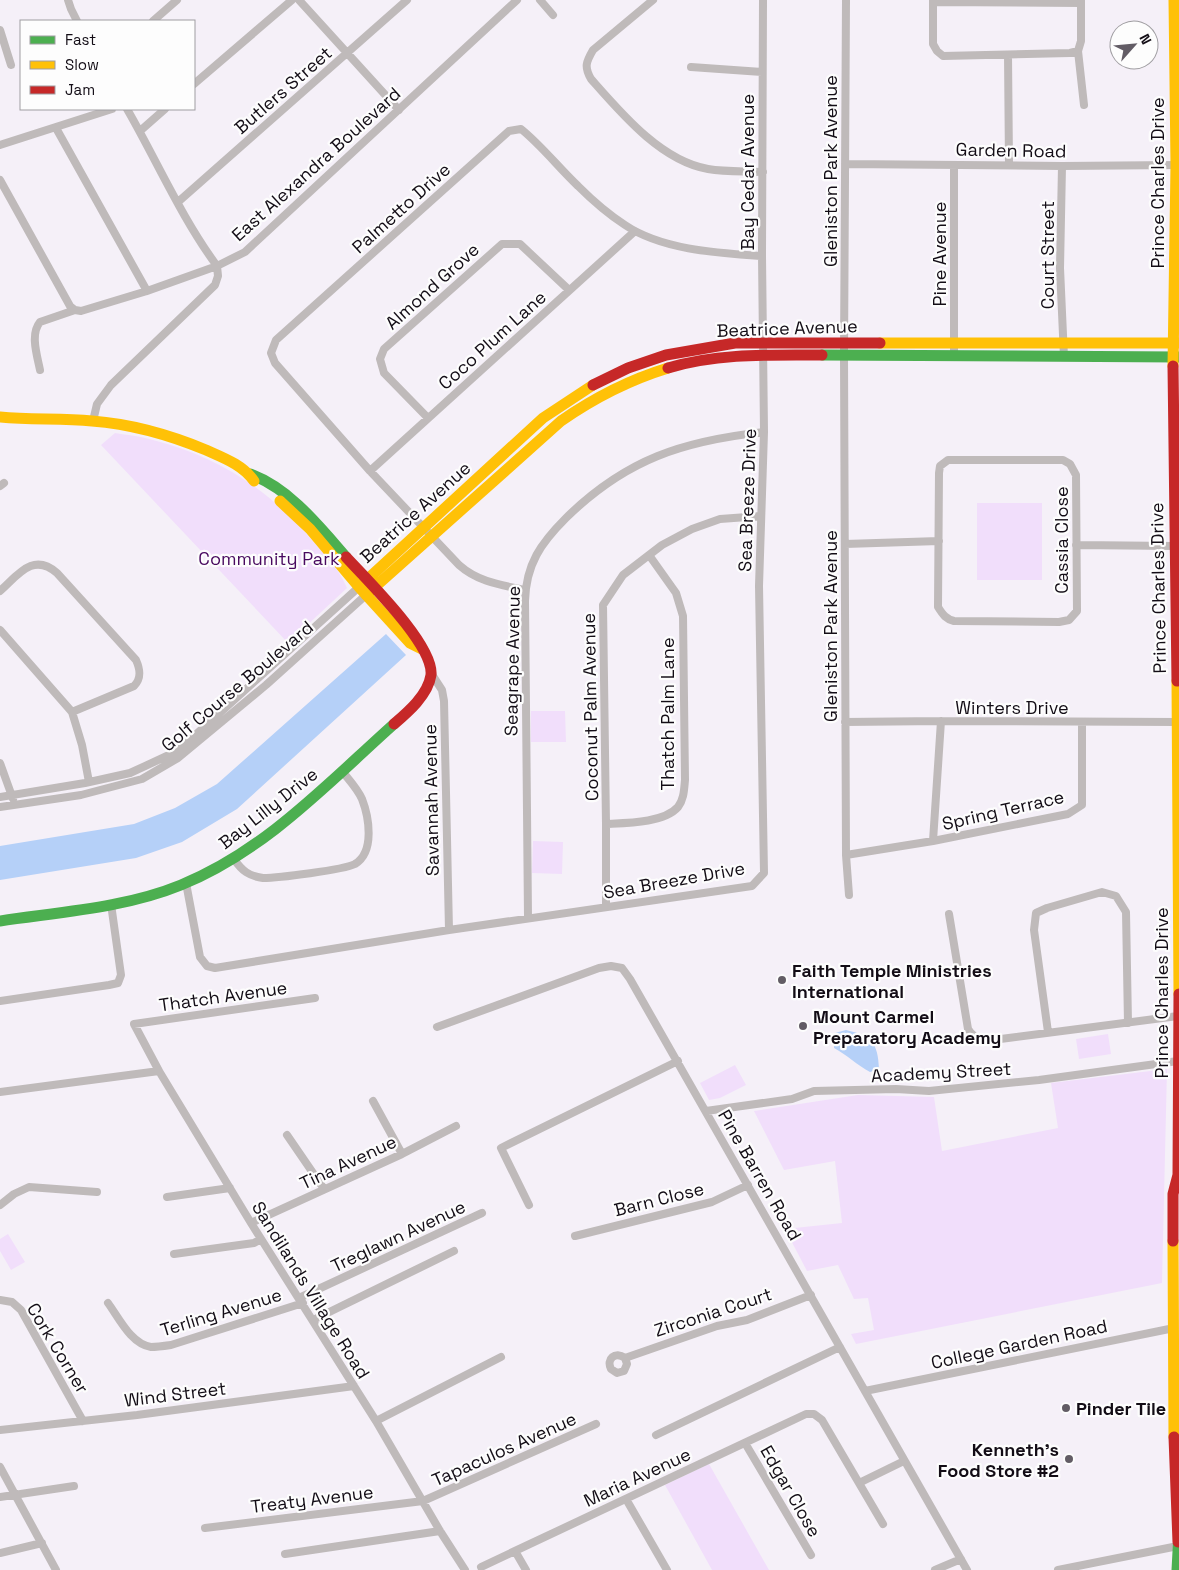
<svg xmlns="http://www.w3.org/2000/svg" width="1179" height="1570" viewBox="0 0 1179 1570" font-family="'Space Grotesk',sans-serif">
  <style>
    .green { fill: #f1defb }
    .water { fill: #b5d0f8 }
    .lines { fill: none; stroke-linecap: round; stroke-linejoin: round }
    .street { stroke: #bfbaba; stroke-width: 8 }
    .fast { stroke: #4caf50; stroke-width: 11 }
    .slow { stroke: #ffc107; stroke-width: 11 }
    .jam { stroke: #c62828; stroke-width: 11 }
    .poi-dot { fill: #625c65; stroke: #fdfdfd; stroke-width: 2 }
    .labels { text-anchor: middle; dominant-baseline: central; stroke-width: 4.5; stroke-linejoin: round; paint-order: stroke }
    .street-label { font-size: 18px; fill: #130d16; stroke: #fdfdfd }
    .park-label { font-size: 18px; fill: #48095f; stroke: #fdfdfd }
    .poi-label { font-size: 18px; font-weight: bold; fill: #130d16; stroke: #fdfdfd; text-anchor: start }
  </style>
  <rect width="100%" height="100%" fill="#f5f0f8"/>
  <!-- green -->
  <path class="green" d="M 115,433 C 127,435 140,436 153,440 C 217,456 268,489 311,539 C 325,555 339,569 347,588 L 288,643 L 101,445 Z
    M 977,503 L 1042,503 L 1042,580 L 977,580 Z
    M 531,711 L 565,711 L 566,742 L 531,742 Z
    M 533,841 L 563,842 L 562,874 L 532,873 Z
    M 1108,1034 L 1111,1054 L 1079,1059 L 1076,1039 Z
    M 735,1065 L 746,1085 L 720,1098 L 709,1100 L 700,1083 Z
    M 1167,1069 L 1162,1283 L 856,1344 L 851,1334 L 874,1330 L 868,1298 L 854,1299 L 838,1265 L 807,1271 L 785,1229 L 842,1223 L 835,1161 L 784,1170 L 754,1111 L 858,1095 L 934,1097 L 942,1151 L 1058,1128 L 1051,1083 Z
    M 8,1234 L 25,1262 L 11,1270 L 0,1251 L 0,1239 Z
    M 709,1464 L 769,1570 L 712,1570 L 665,1485 Z"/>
  <!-- water -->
  <path class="water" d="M 386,634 L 406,655 L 237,809 L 182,842 L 136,858 L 0,880 L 0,846 L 134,824 L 175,808 L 217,784 Z
    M 846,1030 C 872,1036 878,1043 879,1069 L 870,1072 C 857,1065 847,1055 834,1048 L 835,1033 Z"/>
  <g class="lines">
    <!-- street -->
    <path class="street" d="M 68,0 L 71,9 L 77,21
      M 299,0 L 399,110
      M 540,0 L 553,15
      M 653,0 L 593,50 C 586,62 584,67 591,79 C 621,113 661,161 708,169 C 726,172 745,171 763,172
      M 846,0 L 844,356 L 846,855 L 849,895
      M 933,0 L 933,44 L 937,51 L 943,56 L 1070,53 L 1078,51 L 1081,41 L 1081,0
      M 933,2 L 1081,3
      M 153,21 L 177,0
      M 0,30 L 11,65
      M 1078,51 L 1084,105
      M 1008,55 L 1009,165
      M 691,67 L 762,72
      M 194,84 L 292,0
      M 56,128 L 147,291
      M 140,131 L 165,109
      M 0,145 L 112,109
      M 845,164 L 1062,166 L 1176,165
      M 1062,166 L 1060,268 L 1064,357
      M 0,180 L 70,306 L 75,310 L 81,311 L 147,291 L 217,266 C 181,217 157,161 127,109
      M 178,202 L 407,0
      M 954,357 L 954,165
      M 40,370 C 37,355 30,334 40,322 L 75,310
      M 428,418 L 384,373 L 380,359 L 384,349 L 502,244 L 520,244 L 569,290
      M 93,421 L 97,404 L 111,385 L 215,285 L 218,276 L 217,266 L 245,252 L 517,0
      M 948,460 L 1063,460 L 1070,464 L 1076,475 L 1077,611 L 1069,620 L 1059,622 L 954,621 C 946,619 943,615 938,607 L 939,473 L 940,466 Z
      M 370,471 L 635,231
      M 0,486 L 4,483
      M 845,544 L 939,541
      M 1076,545 L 1175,546
      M 525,590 C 501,585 478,582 459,565 L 370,471 L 275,363 L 271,353 L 276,340 L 509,131 L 521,129 C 542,146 558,167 578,186 C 592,200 608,214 625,225 C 662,250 718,253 762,256
      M 0,591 C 18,575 33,552 57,573 L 136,660 C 140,669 142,678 134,686 L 72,712
      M 0,630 L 72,712 L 82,745 L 89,782
      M 431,673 L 442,690 L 444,701 L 449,930
      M 845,722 L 941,721 L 1177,722
      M 0,763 L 13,799
      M 0,797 L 85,783 L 130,773 L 169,755 L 192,738 L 359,587
      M 0,807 L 81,795 L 142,779 L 178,758 L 266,685 L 366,595
      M 606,824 C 626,823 664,823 678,807 C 684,799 684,790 685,780 L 683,616 L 676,593 L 649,555
      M 933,841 L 941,721
      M 846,855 L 933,841 L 1068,814 L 1082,805 L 1082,722
      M 234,859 C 242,871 249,876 263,878 C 278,878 343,870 355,864 C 375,852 369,817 362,799 C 357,788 349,780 342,771
      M 186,883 L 200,957 L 207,966 L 215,968 L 449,930 L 752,886 L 764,873 L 759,586 L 764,432 L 762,256 L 763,0
      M 606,907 L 606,824 L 603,605 L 623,575 L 662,545 L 692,529 L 720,519 L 761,516
      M 949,914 L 968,1029 C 972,1036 977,1038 985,1041 L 1178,1016
      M 528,917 L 525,601 C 526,564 541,543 566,518 C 626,459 683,441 764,432
      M 315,998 L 134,1024 L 159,1071 L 251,1223 L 376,1421 L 440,1531 L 465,1570
      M 0,1001 L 109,985 L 118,983 L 121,975 L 111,904
      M 437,1027 L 599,968 L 611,966 L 622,968 L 630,979 C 743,1175 854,1373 967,1570
      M 1048,1032 L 1034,930 L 1036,913 L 1047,908 L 1102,892 L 1116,896 L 1126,912 L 1128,1023
      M 0,1092 L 159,1071
      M 373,1101 L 402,1154
      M 706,1111 L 792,1099 L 814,1091 L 896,1089 L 929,1091 L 1039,1080 L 1178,1061
      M 287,1135 L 324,1189
      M 167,1197 L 230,1188
      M 0,1205 L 14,1194 L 29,1187 L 97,1192
      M 529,1205 L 501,1148 L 678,1061
      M 251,1223 L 402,1154 L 456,1126
      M 575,1236 L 712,1202 L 748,1185
      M 174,1254 L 254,1243 L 261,1239
      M 299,1298 L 482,1213
      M 0,1300 L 12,1302 L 21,1310 L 83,1421
      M 108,1303 C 119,1318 131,1344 151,1347 C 157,1347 164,1346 171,1345 L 303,1303
      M 313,1320 L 454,1251
      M 625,1358 L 627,1364 L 624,1371 L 617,1373 L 611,1369 C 606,1359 615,1351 625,1358 L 717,1326 L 747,1320 L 811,1295
      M 865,1391 L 1174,1328
      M 376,1421 L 501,1357
      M 0,1430 L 137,1415 L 354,1386
      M 656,1435 L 840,1347
      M 745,1443 L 811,1555
      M 0,1467 L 56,1570
      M 859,1483 L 904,1461
      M 0,1497 L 74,1486
      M 626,1499 L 667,1570
      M 205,1528 L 423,1501 L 596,1424
      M 515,1551 L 526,1570
      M 0,1553 L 42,1543
      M 285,1554 L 440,1531
      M 481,1567 L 806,1414 L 814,1414 L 822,1420 L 883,1524
      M 935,1570 L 961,1559
      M 1058,1570 L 1178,1546"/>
    <!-- fast -->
    <path class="fast" d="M 822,355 L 1179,357
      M 250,474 C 289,488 319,526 346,557
      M 0,921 C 60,912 125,908 181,885 C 265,851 328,783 394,724
      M 1177,1570 L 1179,1533"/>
    <!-- slow -->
    <path class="slow" d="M 880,343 L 1179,343
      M 1173,366 L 1176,165 L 1174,0
      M 0,417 C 31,420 61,418 92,421 C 131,424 170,435 206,450 C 224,458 243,465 254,481
      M 280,501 L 310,529 L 359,587 L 410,643 L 422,649
      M 359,587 L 543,418 L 593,385
      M 366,595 L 561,421 C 594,398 629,380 668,368
      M 1177,681 L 1179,994
      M 1173,1241 L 1174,1437"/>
    <!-- jam -->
    <path class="jam" d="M 1173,366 L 1177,681
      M 668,368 C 718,353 770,355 822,355
      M 593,385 L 628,368 L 666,355 L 735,343 L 880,343
      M 346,557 C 367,580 434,645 431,675 C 428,695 408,712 394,724
      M 1173,1241 L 1173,1194 L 1178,1175 L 1179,994
      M 1174,1437 L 1178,1542"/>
  </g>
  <!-- markers -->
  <g class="poi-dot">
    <circle cx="782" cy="980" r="5"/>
    <circle cx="803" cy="1026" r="5"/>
    <circle cx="1066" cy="1408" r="5"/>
    <circle cx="1069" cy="1459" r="5"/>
  </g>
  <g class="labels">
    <!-- street labels -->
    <g class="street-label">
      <text transform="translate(283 90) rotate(-41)">Butlers Street</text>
      <text transform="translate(1011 150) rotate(1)">Garden Road</text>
      <text transform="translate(316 164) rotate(-42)">East Alexandra Boulevard</text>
      <text transform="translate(830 171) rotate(-90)">Gleniston Park Avenue</text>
      <text transform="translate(747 172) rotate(-90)">Bay Cedar Avenue</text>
      <text transform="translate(1157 183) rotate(-90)">Prince Charles Drive</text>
      <text transform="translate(401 208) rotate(-42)">Palmetto Drive</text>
      <text transform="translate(939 254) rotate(-90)">Pine Avenue</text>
      <text transform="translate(1047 255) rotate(-90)">Court Street</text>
      <text transform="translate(432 286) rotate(-42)">Almond Grove</text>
      <text transform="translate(787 328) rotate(-2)">Beatrice Avenue</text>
      <text transform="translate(492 340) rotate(-42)">Coco Plum Lane</text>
      <text transform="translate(747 500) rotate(-88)">Sea Breeze Drive</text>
      <text transform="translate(415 512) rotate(-42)">Beatrice Avenue</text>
      <text transform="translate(1061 540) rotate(-90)">Cassia Close</text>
      <text transform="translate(1158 588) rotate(-91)">Prince Charles Drive</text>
      <text transform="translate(830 626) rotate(-90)">Gleniston Park Avenue</text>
      <text transform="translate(512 661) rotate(-89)">Seagrape Avenue</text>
      <text transform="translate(237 686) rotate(-40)">Golf Course Boulevard</text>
      <text transform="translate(590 707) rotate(-91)">Coconut Palm Avenue</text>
      <text x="1012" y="707">Winters Drive</text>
      <text transform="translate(667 714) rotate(-90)">Thatch Palm Lane</text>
      <text transform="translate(431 800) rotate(-91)">Savannah Avenue</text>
      <text transform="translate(268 808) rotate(-38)">Bay Lilly Drive</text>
      <text transform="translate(1003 810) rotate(-13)">Spring Terrace</text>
      <text transform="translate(674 880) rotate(-10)">Sea Breeze Drive</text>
      <text transform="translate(1161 993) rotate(-90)">Prince Charles Drive</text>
      <text transform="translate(223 996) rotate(-8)">Thatch Avenue</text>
      <text transform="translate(941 1072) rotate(-3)">Academy Street</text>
      <text transform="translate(348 1162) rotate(-25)">Tina Avenue</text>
      <text transform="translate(760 1175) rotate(60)">Pine Barren Road</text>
      <text transform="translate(659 1199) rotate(-14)">Barn Close</text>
      <text transform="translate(398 1236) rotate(-25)">Treglawn Avenue</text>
      <text transform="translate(311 1290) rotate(58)">Sandilands Village Road</text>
      <text transform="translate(221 1312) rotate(-17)">Terling Avenue</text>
      <text transform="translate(713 1312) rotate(-18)">Zirconia Court</text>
      <text transform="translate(1019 1344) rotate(-12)">College Garden Road</text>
      <text transform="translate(58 1348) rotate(59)">Cork Corner</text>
      <text transform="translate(175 1394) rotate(-7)">Wind Street</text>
      <text transform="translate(504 1449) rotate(-24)">Tapaculos Avenue</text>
      <text transform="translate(637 1477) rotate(-25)">Maria Avenue</text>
      <text transform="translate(791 1491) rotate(60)">Edgar Close</text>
      <text transform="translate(312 1499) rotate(-7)">Treaty Avenue</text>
    </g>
    <!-- park labels -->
    <g class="park-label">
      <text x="269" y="558">Community Park</text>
    </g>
    <!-- poi labels -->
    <g class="poi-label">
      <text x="792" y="970">Faith Temple Ministries<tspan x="792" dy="21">International</tspan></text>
      <text x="813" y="1016">Mount Carmel<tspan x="813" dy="21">Preparatory Academy</tspan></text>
      <text x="1076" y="1408">Pinder Tile</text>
      <text x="1059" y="1449" text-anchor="end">Kenneth's<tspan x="1059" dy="21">Food Store #2</tspan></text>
    </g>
  </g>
  <!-- legend -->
  <rect x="20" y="20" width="175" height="90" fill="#fdfdfd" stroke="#9f9da1"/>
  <rect x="30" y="36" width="25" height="8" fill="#4caf50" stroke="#9f9da1"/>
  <text x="65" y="45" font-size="15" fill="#130d16">Fast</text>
  <rect x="30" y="61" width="25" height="8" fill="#ffc107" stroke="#9f9da1"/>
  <text x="65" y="70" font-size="15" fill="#130d16">Slow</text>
  <rect x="30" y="86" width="25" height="8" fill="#c62828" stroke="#9f9da1"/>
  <text x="65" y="95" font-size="15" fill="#130d16">Jam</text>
  <!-- north arrow -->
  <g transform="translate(1134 45) rotate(63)"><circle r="24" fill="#fdfdfd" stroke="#9f9da1"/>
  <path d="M0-4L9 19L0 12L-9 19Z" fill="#625c65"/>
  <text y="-8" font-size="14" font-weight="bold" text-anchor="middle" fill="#130d16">N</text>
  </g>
</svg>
